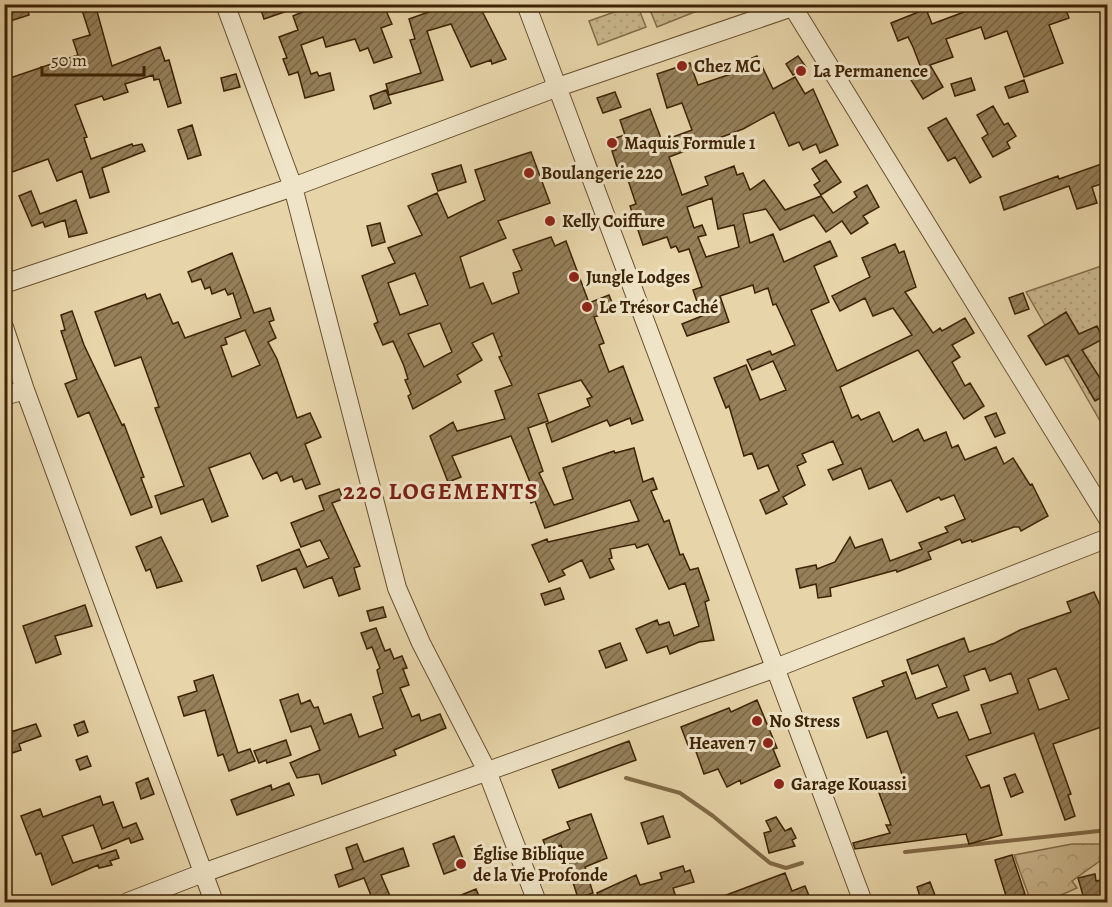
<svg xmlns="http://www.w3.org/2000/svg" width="1112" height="907" viewBox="0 0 1112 907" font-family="Alegreya,serif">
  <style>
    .grass { fill: url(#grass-dots); stroke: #846d49; stroke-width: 1.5 }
    .forest { fill: url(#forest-crowns); stroke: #846d49; stroke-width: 1.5 }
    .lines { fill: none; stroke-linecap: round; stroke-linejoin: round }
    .stream { stroke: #806946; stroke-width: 4 }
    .building { fill: url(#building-hatch); stroke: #3d2305; stroke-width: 1.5; fill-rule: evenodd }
    .minor-casing { stroke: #68502e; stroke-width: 20 }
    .minor { stroke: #efe4c7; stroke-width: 18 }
    .poi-dot { fill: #8f2418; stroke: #efe4c7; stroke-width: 2 }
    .labels { text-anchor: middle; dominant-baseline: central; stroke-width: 6; stroke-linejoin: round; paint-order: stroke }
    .poi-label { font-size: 18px; font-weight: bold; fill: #3d2305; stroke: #efe4c7; text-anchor: start }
    .district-label { font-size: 24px; font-weight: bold; letter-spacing: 1.5px; fill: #7a1f14; stroke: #efe4c7 }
  </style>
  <defs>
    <pattern id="grass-dots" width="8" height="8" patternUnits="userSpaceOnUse" patternTransform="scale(1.5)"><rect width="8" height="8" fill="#cab78d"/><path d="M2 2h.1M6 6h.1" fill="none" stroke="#ae9d78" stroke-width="1.8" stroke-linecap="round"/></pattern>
    <pattern id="forest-crowns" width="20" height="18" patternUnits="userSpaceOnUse" patternTransform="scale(1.5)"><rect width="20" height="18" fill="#cab78d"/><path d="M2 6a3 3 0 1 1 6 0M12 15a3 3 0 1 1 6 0" fill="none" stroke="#ae9d78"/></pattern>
    <pattern id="building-hatch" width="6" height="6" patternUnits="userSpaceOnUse" patternTransform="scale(1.5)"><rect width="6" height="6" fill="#95805a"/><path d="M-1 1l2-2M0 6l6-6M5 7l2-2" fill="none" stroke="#7b6848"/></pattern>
  </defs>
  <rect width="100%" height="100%" fill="#e7d5a9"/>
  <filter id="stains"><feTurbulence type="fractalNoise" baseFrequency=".00333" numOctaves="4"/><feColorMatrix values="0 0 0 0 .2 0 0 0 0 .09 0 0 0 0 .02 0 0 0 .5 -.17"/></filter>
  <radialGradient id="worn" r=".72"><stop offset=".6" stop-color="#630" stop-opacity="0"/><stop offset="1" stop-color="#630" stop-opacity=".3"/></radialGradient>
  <!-- grass -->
  <path class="grass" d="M 637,4 L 646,27 L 598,45 L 589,21 Z
    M 648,5 L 712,5 L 657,27 Z
    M 1107,264 L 1107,433 L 1026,292 Z"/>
  <!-- forest -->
  <path class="forest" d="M 1072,844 L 1104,844 L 1108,849 L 1105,868 L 1100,861 L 1072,881 L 1077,888 L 1059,896 L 1061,902 L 1026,902 L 1030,899 L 1014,855 Z"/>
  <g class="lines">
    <!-- stream -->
    <path class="stream" d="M 626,778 L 680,793 L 713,816 L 770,863 L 786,868 L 802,863
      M 905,852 L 1108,830"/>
  </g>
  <!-- building -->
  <path class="building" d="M 4,4 L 26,4 L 29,15 L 4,23 Z
    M 80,4 L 95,4 L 112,66 L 160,47 L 165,61 L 169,60 L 181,103 L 168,107 L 159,79 L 154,80 L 153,75 L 125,84 L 128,92 L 104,100 L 102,96 L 75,105 L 87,137 L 84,138 L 91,159 L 132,144 L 133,146 L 142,144 L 145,151 L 102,168 L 109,192 L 90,198 L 82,171 L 57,181 L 48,159 L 4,175 L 4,80 L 78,55 L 73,40 L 90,35 Z
    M 259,4 L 302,4 L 302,6 L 264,19 Z
    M 321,4 L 338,4 L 341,12 L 360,4 L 383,4 L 392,24 L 381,28 L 392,57 L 374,63 L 368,48 L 360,51 L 355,39 L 326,47 L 323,37 L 301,45 L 311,74 L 317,72 L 319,76 L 330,73 L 334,90 L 305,98 L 298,72 L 289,75 L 283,59 L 287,58 L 279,37 L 298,30 L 293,16 Z
    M 451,4 L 479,5 L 506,59 L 492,64 L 491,60 L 471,67 L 451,24 L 427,31 L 443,80 L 389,95 L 386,84 L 421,73 L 410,40 L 415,39 L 409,19 Z
    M 968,4 L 1064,4 L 1069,18 L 1049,25 L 1063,63 L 1024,77 L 1007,31 L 985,39 L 981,27 L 946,39 L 953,57 L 930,65 L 943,87 L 923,99 L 911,80 L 923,73 L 913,47 L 908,37 L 898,41 L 891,23 L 926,9 L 932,24 L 964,12 L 962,7 Z
    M 757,56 L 773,89 L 795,77 L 805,94 L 813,89 L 838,145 L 820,153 L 816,144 L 803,150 L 799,142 L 789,146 L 774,112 L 743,129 L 669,157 L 682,195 L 708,185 L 705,177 L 734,166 L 737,175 L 743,173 L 750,190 L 764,180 L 785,210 L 821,196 L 833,213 L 857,197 L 854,192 L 867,185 L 879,207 L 863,216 L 868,223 L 851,234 L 842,221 L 826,232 L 814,215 L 780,230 L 766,209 L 743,214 L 750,243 L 773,234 L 784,262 L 830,241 L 837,256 L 814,266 L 829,302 L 811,310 L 837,371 L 912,335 L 893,308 L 873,316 L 865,298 L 840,311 L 832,296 L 870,277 L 862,258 L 895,244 L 899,253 L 904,251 L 916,287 L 905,292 L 933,333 L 940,328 L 942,331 L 965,318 L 974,333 L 952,345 L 960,357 L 952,362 L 965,386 L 970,383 L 984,406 L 964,419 L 918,350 L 840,387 L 852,418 L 858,415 L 861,420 L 879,412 L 893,442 L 918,429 L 924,441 L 946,432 L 952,448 L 958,445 L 965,460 L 996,447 L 1004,464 L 1013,458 L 1030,485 L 1032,484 L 1048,516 L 1021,531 L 1019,527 L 1014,527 L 972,542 L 971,540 L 962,543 L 960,539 L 928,552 L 931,559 L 897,572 L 896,570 L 830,588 L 831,596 L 818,598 L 816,584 L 800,588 L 796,569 L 816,565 L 817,569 L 835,562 L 850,537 L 855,548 L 882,539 L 890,561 L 922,549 L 919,543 L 948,532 L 945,527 L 965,519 L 954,495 L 941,500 L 939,497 L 907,512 L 891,480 L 869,489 L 861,468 L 833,480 L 828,470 L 843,464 L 833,441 L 802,454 L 806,462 L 797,466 L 805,485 L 783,497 L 787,504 L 766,514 L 760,500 L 779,491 L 768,465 L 758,469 L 752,453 L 744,456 L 729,406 L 726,408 L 714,378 L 746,365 L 760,400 L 786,390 L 773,361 L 752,370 L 747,360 L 770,351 L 772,355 L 795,345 L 776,304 L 773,305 L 768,288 L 755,293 L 753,285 L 720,296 L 729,322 L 687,336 L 682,324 L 702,316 L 693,290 L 702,287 L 689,249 L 679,252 L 676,246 L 671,248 L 667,237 L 643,245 L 630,206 L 636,204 L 627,177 L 621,179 L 612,151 L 616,150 L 612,139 L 625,135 L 620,120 L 650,109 L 662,141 L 692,130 L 682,103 L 667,108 L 657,74 L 690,63 L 698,85 L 737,72 L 735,65 ZM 712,198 L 718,229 L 734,225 L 739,247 L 706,257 L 698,237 L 706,235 L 702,225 L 694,228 L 687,207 Z
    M 798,56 L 806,67 L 793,75 L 786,64 Z
    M 236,74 L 240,87 L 224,91 L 221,78 Z
    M 971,78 L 975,90 L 955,96 L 951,84 Z
    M 1024,80 L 1028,92 L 1009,98 L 1005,87 Z
    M 386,90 L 391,103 L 374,109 L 370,96 Z
    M 615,92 L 621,107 L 603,113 L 597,98 Z
    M 993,106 L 1004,125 L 1008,123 L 1016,136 L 1007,142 L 1010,148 L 993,157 L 982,138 L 988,134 L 977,115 Z
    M 946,118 L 981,177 L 970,183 L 955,157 L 948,161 L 928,128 Z
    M 192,125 L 201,155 L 188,159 L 178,130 Z
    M 531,152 L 550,203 L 498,221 L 506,238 L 460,257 L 470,288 L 483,283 L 492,304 L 519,293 L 513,273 L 522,270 L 513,250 L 551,237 L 555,246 L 566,241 L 589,303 L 609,295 L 615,310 L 594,317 L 604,343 L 599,345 L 609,372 L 623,366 L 643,420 L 632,424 L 630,418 L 610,426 L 607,420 L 552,442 L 546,424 L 590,406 L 587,399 L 592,397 L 581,380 L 538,394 L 548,421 L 528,428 L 543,471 L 539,473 L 554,505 L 573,499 L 563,468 L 614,451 L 615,453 L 634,448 L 643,482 L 653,478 L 657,489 L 651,491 L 664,522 L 669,520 L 680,555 L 683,554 L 690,570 L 698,568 L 709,600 L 705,602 L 714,640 L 699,642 L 670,654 L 667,646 L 647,653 L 636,629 L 657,620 L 659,625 L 669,622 L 674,636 L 699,626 L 685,583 L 669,589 L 648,544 L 637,548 L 635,544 L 610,549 L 612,558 L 609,559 L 614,569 L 590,578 L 582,560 L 562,570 L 565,575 L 549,582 L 532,545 L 547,539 L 548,542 L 639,521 L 630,500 L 545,528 L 535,501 L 531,503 L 525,489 L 532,487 L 511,436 L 452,456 L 461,477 L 448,482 L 430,436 L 453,422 L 457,431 L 505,419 L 495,391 L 512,385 L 499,357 L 502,356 L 493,333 L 472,343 L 482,360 L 457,375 L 461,382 L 413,409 L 408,396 L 411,394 L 405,380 L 408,379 L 404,366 L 393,341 L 383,345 L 374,324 L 378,322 L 362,276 L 395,263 L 388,248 L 422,235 L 408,206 L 437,193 L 448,218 L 485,200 L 475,170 ZM 415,273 L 428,305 L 400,315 L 388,283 ZM 440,323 L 452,352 L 424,367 L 408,334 Z
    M 826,160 L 841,182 L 821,195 L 814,185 L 820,181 L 812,169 Z
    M 1107,162 L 1107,182 L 1092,187 L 1097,203 L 1077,209 L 1069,186 L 1004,210 L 1000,197 L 1058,176 L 1059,179 Z
    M 461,165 L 466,182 L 438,191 L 432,174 Z
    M 31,191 L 40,214 L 76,200 L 87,233 L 69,237 L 65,220 L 45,227 L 43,222 L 32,226 L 19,196 Z
    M 380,223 L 385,242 L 372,246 L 367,226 Z
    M 232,253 L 254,313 L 270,308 L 274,320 L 269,322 L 276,338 L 268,342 L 277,359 L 297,418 L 310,413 L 321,437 L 305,444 L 320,484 L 306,489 L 302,479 L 294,482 L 292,476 L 281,481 L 277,472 L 263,479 L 250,453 L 209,468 L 228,516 L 212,522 L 203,499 L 161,514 L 155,496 L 184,486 L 155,408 L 159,407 L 141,357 L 115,366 L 95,312 L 145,294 L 147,299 L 160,294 L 173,324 L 178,322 L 185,338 L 241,318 L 233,293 L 228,295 L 225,289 L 212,294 L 210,287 L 205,289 L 201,279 L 192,282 L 188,272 ZM 245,330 L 260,365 L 232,377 L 221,346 L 227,344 L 225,338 Z
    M 1023,293 L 1029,309 L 1015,314 L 1009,298 Z
    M 72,311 L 84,345 L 122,425 L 124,424 L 144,477 L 141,478 L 152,507 L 131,515 L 89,412 L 78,417 L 65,384 L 77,379 L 61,331 L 65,330 L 61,315 Z
    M 1066,312 L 1079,334 L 1097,326 L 1103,339 L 1082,350 L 1107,389 L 1107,394 L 1095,401 L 1068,355 L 1046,365 L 1028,336 Z
    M 996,413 L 1005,433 L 995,437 L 985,417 Z
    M 339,489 L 343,499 L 332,503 L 360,566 L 354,568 L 360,589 L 339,596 L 332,577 L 304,588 L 296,568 L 262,581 L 257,566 L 299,549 L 307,567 L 329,558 L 320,540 L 301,547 L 291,523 L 324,510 L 319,496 Z
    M 161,537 L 182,581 L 157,588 L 150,569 L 146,571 L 136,547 Z
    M 560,588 L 564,599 L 545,605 L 541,594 Z
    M 1094,592 L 1107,621 L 1107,643 L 1104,644 L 1107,653 L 1107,725 L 1053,744 L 1071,794 L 1068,795 L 1075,816 L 1065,820 L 1034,733 L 966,756 L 981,788 L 989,785 L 1002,835 L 969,844 L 966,834 L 855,849 L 853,843 L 890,833 L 886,825 L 891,825 L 879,793 L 905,783 L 887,731 L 867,738 L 853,698 L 884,686 L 882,681 L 906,672 L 916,699 L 947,687 L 938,665 L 912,674 L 907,660 L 964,638 L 969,652 L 995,643 L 1020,630 L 1071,612 L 1067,602 ZM 985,668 L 990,681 L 1011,673 L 1018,693 L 981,705 L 991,733 L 969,740 L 957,712 L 938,718 L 932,704 L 969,690 L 964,676 ZM 1056,668 L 1069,699 L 1039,710 L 1028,679 Z
    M 85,605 L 92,626 L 55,636 L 61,654 L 36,663 L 23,626 Z
    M 383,607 L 386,617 L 370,621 L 367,611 Z
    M 376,628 L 385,651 L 390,649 L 394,659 L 402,656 L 407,668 L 403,669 L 409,685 L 400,688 L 412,717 L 419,714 L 421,721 L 440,714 L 446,728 L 394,750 L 396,755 L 322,784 L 319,774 L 297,778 L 290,763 L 320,750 L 311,726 L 291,732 L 280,700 L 298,694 L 301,704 L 310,700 L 314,708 L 318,707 L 324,724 L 351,714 L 359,737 L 383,728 L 373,697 L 383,693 L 377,670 L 380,668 L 372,647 L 367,649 L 361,633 Z
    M 620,643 L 627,660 L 606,668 L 599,651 Z
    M 213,675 L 238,753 L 250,749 L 255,761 L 229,771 L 223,754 L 218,756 L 205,710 L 184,716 L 178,697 L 197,691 L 194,681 Z
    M 757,700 L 777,748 L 773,749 L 780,766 L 741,784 L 740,780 L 727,787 L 718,769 L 704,774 L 694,746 L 689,748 L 681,727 L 729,708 L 731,712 Z
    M 84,721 L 88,732 L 78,736 L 74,725 Z
    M 36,724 L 41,736 L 19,744 L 21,750 L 4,756 L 4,734 Z
    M 286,740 L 291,755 L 267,763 L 266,760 L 259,763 L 254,751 Z
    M 629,741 L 636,760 L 559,788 L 552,770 Z
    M 87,756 L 91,766 L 80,770 L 76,760 Z
    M 1015,774 L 1023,792 L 1011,797 L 1004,778 Z
    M 148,778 L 154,794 L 141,799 L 136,783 Z
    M 289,783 L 294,795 L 237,815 L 231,800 L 271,785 L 272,790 Z
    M 100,796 L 103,805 L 113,802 L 123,828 L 136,823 L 143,839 L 131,843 L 129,838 L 102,849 L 93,825 L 62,836 L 73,863 L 116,850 L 119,858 L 110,861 L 112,865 L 99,868 L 98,865 L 52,885 L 41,853 L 36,855 L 21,816 L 40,809 L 43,817 Z
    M 591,814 L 607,858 L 585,867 L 593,893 L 578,898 L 561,845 L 547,851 L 543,840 L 570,829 L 567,822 Z
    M 663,816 L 670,837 L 648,844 L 641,823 Z
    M 776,817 L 785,831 L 791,828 L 796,838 L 792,840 L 795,846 L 769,853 L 764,833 L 771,831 L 766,821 Z
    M 454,836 L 466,866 L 444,874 L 433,844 Z
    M 357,844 L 364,862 L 403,848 L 409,866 L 381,875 L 393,903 L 374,903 L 364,878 L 339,887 L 335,875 L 353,869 L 346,848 Z
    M 1012,855 L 1025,894 L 1007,899 L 995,860 Z
    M 683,866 L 685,872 L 690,870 L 694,882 L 673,888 L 678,903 L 601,903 L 597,893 L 636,875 L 640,885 L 662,879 L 660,873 Z
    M 785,873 L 792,891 L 805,886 L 812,903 L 705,903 Z
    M 1095,874 L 1096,881 L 1107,879 L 1107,895 L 1085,902 L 1078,878 Z
    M 930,882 L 938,903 L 922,903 L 917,887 Z
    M 476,889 L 482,903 L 444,903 L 444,902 Z"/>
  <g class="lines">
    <defs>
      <path id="minor" d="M 225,4 L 293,187 L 397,588 L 421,643 L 487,771 L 537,902
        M 526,4 L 863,902
        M 791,4 L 1108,519
        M 4,284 L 293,187 L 558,87 L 801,4
        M 4,327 L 25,390 L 214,902
        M 4,396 L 25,390
        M 128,902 L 203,873 L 773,669 L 1108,538"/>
    </defs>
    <!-- minor casing -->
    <use href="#minor" class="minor-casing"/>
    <!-- minor -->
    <use href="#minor" class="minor"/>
  </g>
  <!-- markers -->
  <g class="poi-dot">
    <circle cx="682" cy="66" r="6"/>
    <circle cx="801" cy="71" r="6"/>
    <circle cx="612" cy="143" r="6"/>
    <circle cx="529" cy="173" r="6"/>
    <circle cx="550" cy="221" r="6"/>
    <circle cx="574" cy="277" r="6"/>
    <circle cx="587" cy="307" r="6"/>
    <circle cx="757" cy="721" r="6"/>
    <circle cx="768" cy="743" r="6"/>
    <circle cx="779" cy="784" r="6"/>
    <circle cx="461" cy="864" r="6"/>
  </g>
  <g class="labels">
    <!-- poi labels -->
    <g class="poi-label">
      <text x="694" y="66">Chez MC</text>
      <text x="813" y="71">La Permanence</text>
      <text x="624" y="143">Maquis Formule 1</text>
      <text x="541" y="173">Boulangerie 220</text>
      <text x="562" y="221">Kelly Coiffure</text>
      <text x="586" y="277">Jungle Lodges</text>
      <text x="599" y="307">Le Trésor Caché</text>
      <text x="769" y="721">No Stress</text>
      <text x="756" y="743" text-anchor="end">Heaven 7</text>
      <text x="791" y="784">Garage Kouassi</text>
      <text x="473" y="854">Église Biblique<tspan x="473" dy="21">de la Vie Profonde</tspan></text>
    </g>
    <!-- district labels -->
    <g class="district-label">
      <text x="441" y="491">220 LOGEMENTS</text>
    </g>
  </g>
  <!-- margin -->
  <rect width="1112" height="907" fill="none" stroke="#e7d5a9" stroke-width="24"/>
  <rect x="6" y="6" width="1100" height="895" fill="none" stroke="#3d2305" stroke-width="3"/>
  <rect x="12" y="12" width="1088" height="883" fill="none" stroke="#3d2305" stroke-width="1.5"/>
  <!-- scale -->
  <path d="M42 66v9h102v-9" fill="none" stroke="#3d2305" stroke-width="3"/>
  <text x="51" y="66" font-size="18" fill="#3d2305" stroke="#efe4c7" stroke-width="4.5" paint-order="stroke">50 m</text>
  <rect width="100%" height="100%" filter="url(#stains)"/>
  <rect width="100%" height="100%" fill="url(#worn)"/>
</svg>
